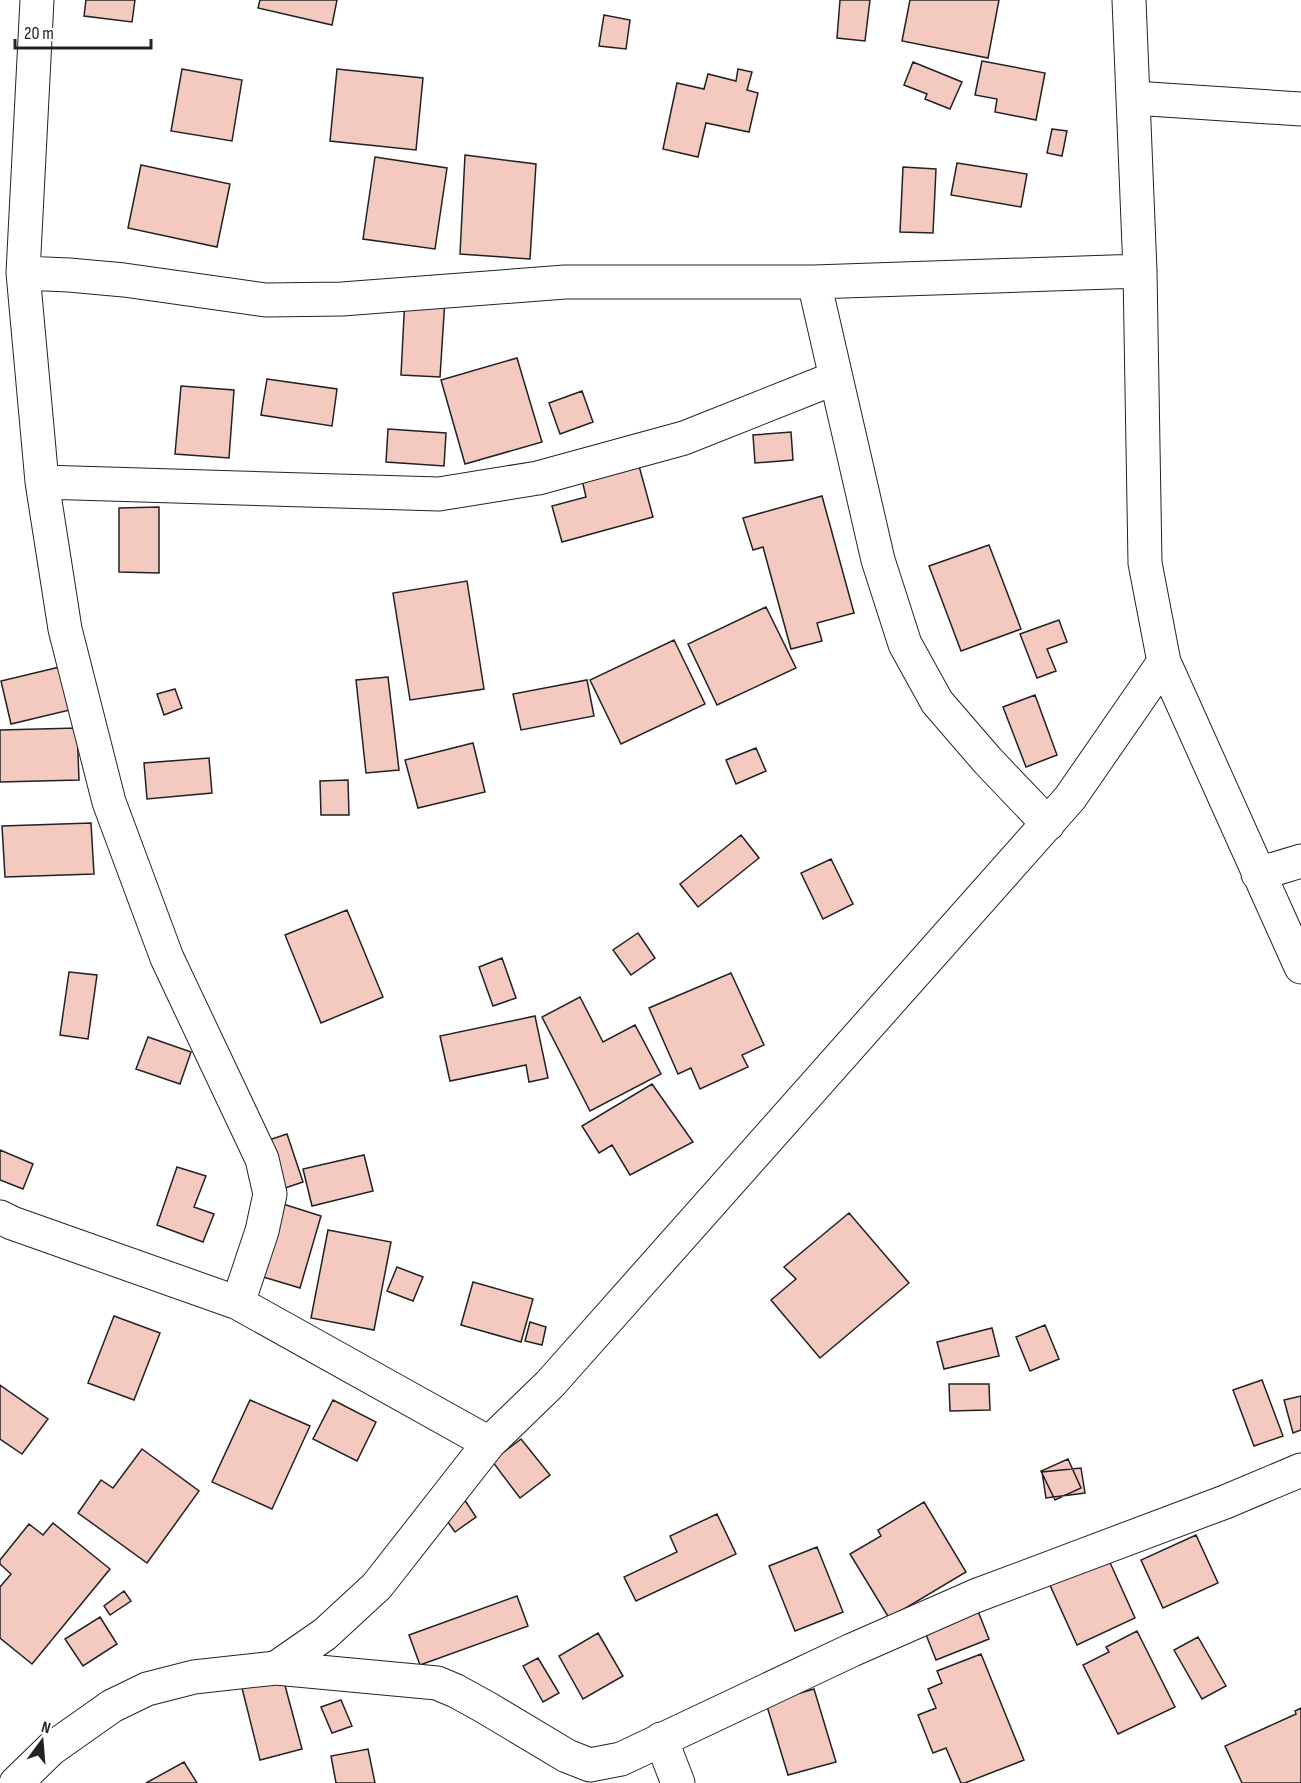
<svg xmlns="http://www.w3.org/2000/svg" width="1301" height="1783" viewBox="0 0 1301 1783" font-family="'Sofia Sans Condensed',sans-serif">
  <style>
    .building { fill: #f3c9c0; stroke: #222; stroke-width: 1.5 }
    .lines { fill: none; stroke-linecap: round; stroke-linejoin: round }
    .minor-casing { stroke: #222; stroke-width: 35 }
    .minor { stroke: #fff; stroke-width: 33 }
  </style>
  <rect width="100%" height="100%" fill="#fff"/>
  <!-- building -->
  <path class="building" d="M 86,0 L 135,0 L 132,22 L 84,16 Z
    M 260,0 L 337,0 L 332,25 L 258,8 Z
    M 840,0 L 870,0 L 865,41 L 837,38 Z
    M 910,0 L 999,0 L 988,58 L 902,41 Z
    M 604,15 L 630,20 L 626,49 L 599,46 Z
    M 982,61 L 1045,73 L 1036,120 L 995,112 L 997,99 L 975,95 Z
    M 913,62 L 962,82 L 950,109 L 925,99 L 927,94 L 904,85 Z
    M 182,69 L 242,80 L 232,141 L 171,131 Z
    M 337,69 L 423,78 L 416,150 L 330,141 Z
    M 738,69 L 752,72 L 747,90 L 758,93 L 749,132 L 706,123 L 698,157 L 663,149 L 677,83 L 704,89 L 708,74 L 736,81 Z
    M 1052,129 L 1067,131 L 1062,156 L 1047,153 Z
    M 465,155 L 536,164 L 530,259 L 460,254 Z
    M 375,157 L 447,168 L 435,249 L 363,239 Z
    M 957,163 L 1027,174 L 1021,207 L 951,195 Z
    M 141,165 L 230,184 L 217,247 L 128,228 Z
    M 903,167 L 936,169 L 933,233 L 900,232 Z
    M 405,296 L 445,299 L 440,377 L 401,375 Z
    M 517,358 L 542,442 L 465,464 L 441,380 Z
    M 267,379 L 337,389 L 332,426 L 261,415 Z
    M 181,386 L 234,390 L 229,458 L 175,454 Z
    M 582,391 L 593,422 L 560,434 L 549,403 Z
    M 388,429 L 446,433 L 444,466 L 386,462 Z
    M 791,432 L 793,460 L 755,463 L 753,435 Z
    M 636,455 L 653,517 L 562,542 L 552,506 L 586,497 L 580,471 Z
    M 822,496 L 854,613 L 817,623 L 822,641 L 791,649 L 763,547 L 753,550 L 743,518 Z
    M 159,507 L 159,573 L 119,572 L 119,508 Z
    M 989,545 L 1021,629 L 961,651 L 929,566 Z
    M 467,581 L 484,689 L 410,700 L 393,593 Z
    M 766,607 L 796,668 L 717,705 L 688,644 Z
    M 1059,620 L 1067,642 L 1047,649 L 1056,671 L 1037,678 L 1020,634 Z
    M 674,640 L 705,704 L 621,744 L 590,680 Z
    M 68,665 L 78,708 L 11,724 L 1,681 Z
    M 388,677 L 399,770 L 366,773 L 356,680 Z
    M 587,680 L 594,716 L 521,730 L 513,694 Z
    M 175,689 L 182,708 L 164,715 L 157,694 Z
    M 1035,695 L 1057,755 L 1026,767 L 1003,707 Z
    M 77,728 L 79,780 L 0,782 L 0,730 Z
    M 473,743 L 485,792 L 418,808 L 405,760 Z
    M 756,748 L 766,771 L 736,784 L 726,760 Z
    M 209,758 L 212,793 L 147,799 L 144,763 Z
    M 348,780 L 349,815 L 321,815 L 320,781 Z
    M 91,823 L 94,874 L 5,877 L 2,826 Z
    M 741,835 L 759,858 L 698,907 L 680,884 Z
    M 831,859 L 853,904 L 823,919 L 801,873 Z
    M 347,910 L 383,997 L 321,1023 L 285,935 Z
    M 638,933 L 655,958 L 631,975 L 613,950 Z
    M 502,958 L 516,998 L 493,1006 L 479,967 Z
    M 69,972 L 97,975 L 88,1039 L 60,1035 Z
    M 731,973 L 764,1045 L 742,1055 L 748,1067 L 700,1089 L 691,1068 L 678,1074 L 649,1008 Z
    M 580,997 L 603,1042 L 635,1025 L 661,1074 L 590,1111 L 542,1017 Z
    M 535,1016 L 548,1078 L 529,1082 L 526,1065 L 450,1081 L 440,1036 Z
    M 148,1037 L 191,1052 L 180,1084 L 136,1069 Z
    M 652,1084 L 693,1142 L 630,1175 L 612,1145 L 599,1153 L 582,1126 Z
    M 287,1134 L 303,1182 L 282,1189 L 266,1141 Z
    M 0,1150 L 33,1164 L 23,1189 L 0,1180 Z
    M 364,1155 L 373,1191 L 312,1206 L 303,1169 Z
    M 177,1167 L 206,1176 L 194,1207 L 214,1214 L 203,1242 L 157,1225 Z
    M 283,1204 L 321,1216 L 300,1288 L 260,1276 Z
    M 849,1213 L 909,1283 L 820,1358 L 771,1300 L 796,1279 L 784,1267 Z
    M 328,1230 L 391,1242 L 374,1330 L 311,1318 Z
    M 397,1267 L 423,1277 L 413,1301 L 387,1291 Z
    M 473,1282 L 533,1299 L 521,1342 L 461,1325 Z
    M 114,1316 L 160,1333 L 134,1400 L 88,1383 Z
    M 530,1322 L 546,1327 L 542,1345 L 525,1341 Z
    M 1045,1325 L 1059,1359 L 1030,1371 L 1016,1337 Z
    M 992,1328 L 999,1356 L 944,1369 L 937,1342 Z
    M 1262,1380 L 1283,1436 L 1254,1446 L 1233,1390 Z
    M 949,1384 L 989,1384 L 990,1410 L 950,1411 Z
    M 0,1385 L 48,1419 L 22,1454 L 0,1439 Z
    M 1301,1396 L 1301,1430 L 1293,1433 L 1284,1400 Z
    M 250,1400 L 310,1426 L 272,1509 L 212,1482 Z
    M 333,1400 L 376,1422 L 357,1461 L 313,1439 Z
    M 521,1439 L 550,1475 L 520,1498 L 492,1461 Z
    M 142,1449 L 199,1491 L 147,1563 L 78,1513 L 101,1480 L 113,1488 Z
    M 1068,1459 L 1081,1488 L 1055,1500 L 1041,1471 Z
    M 1081,1468 L 1085,1493 L 1046,1498 L 1042,1472 Z
    M 464,1499 L 476,1517 L 455,1532 L 442,1514 Z
    M 924,1502 L 966,1572 L 889,1618 L 850,1554 L 881,1536 L 878,1530 Z
    M 717,1514 L 736,1554 L 636,1601 L 624,1577 L 677,1552 L 670,1536 Z
    M 53,1523 L 110,1569 L 32,1664 L 0,1638 L 0,1587 L 11,1574 L 0,1564 L 0,1560 L 29,1524 L 43,1535 Z
    M 1196,1535 L 1218,1583 L 1163,1608 L 1141,1560 Z
    M 817,1547 L 843,1612 L 795,1631 L 769,1566 Z
    M 1107,1556 L 1135,1618 L 1077,1645 L 1049,1583 Z
    M 124,1591 L 131,1601 L 110,1615 L 104,1606 Z
    M 517,1596 L 528,1626 L 420,1665 L 409,1635 Z
    M 976,1606 L 989,1639 L 936,1660 L 923,1627 Z
    M 100,1617 L 117,1644 L 83,1666 L 65,1639 Z
    M 1137,1631 L 1175,1707 L 1118,1734 L 1083,1665 L 1109,1652 L 1106,1647 Z
    M 598,1633 L 623,1676 L 583,1699 L 559,1656 Z
    M 1198,1637 L 1226,1686 L 1202,1699 L 1174,1650 Z
    M 981,1654 L 1024,1760 L 965,1783 L 961,1783 L 946,1748 L 933,1753 L 918,1715 L 936,1708 L 928,1689 L 942,1683 L 937,1671 Z
    M 538,1658 L 559,1693 L 543,1702 L 523,1666 Z
    M 283,1678 L 302,1749 L 260,1760 L 242,1688 Z
    M 814,1689 L 836,1762 L 788,1775 L 766,1703 Z
    M 341,1700 L 352,1726 L 332,1733 L 321,1707 Z
    M 1301,1708 L 1301,1783 L 1242,1783 L 1225,1746 L 1296,1714 L 1295,1711 Z
    M 368,1749 L 375,1783 L 336,1783 L 331,1756 Z
    M 184,1762 L 197,1783 L 146,1783 Z"/>
  <g class="lines">
    <defs>
      <path id="minor" d="M 37,0 L 23,273 L 42,482 L 65,629 L 109,802 L 167,958 L 262,1159 L 270,1194 L 262,1231 L 238,1303
        M 1129,0 L 1140,271 L 1145,563 L 1164,662 L 1301,967
        M 1134,98 L 1301,109
        M 23,273 L 69,275 L 124,280 L 266,300 L 342,299 L 565,282 L 814,282 L 1140,271
        M 814,282 L 878,560 L 905,644 L 937,702 L 988,761 L 1048,824
        M 42,482 L 439,494 L 538,478 L 684,438 L 835,378
        M 1258,874 L 1301,861
        M 0,1217 L 12,1223 L 238,1303 L 489,1443
        M 276,1668 L 437,1683 L 456,1691 L 485,1707 L 567,1756 L 590,1765 L 621,1759 L 852,1650 L 975,1596 L 1225,1502 L 1301,1470
        M 661,1739 L 678,1783
        M 16,1783 L 51,1749 L 112,1706 L 147,1689 L 194,1677 L 276,1668 L 325,1634 L 377,1586 L 489,1443 L 550,1384 L 1070,798 L 1164,662"/>
    </defs>
    <!-- minor casing -->
    <use href="#minor" class="minor-casing"/>
    <!-- minor -->
    <use href="#minor" class="minor"/>
  </g>
  <!-- north arrow -->
  <g transform="translate(42 1741) rotate(16)" stroke="#ffffff" stroke-width="4.5" paint-order="stroke">
  <path d="M0-4.5L10 22L0 15L-10 22Z" fill="#222222"/>
  <text y="-9" font-size="16" font-weight="bold" text-anchor="middle" fill="#222222">N</text>
  </g>
  <!-- scale -->
  <path d="M15 39v9h136v-9" fill="none" stroke="#222222" stroke-width="3"/>
  <text x="24" y="39" font-size="18" fill="#222222" stroke="#ffffff" stroke-width="4.5" paint-order="stroke">20 m</text>
</svg>
